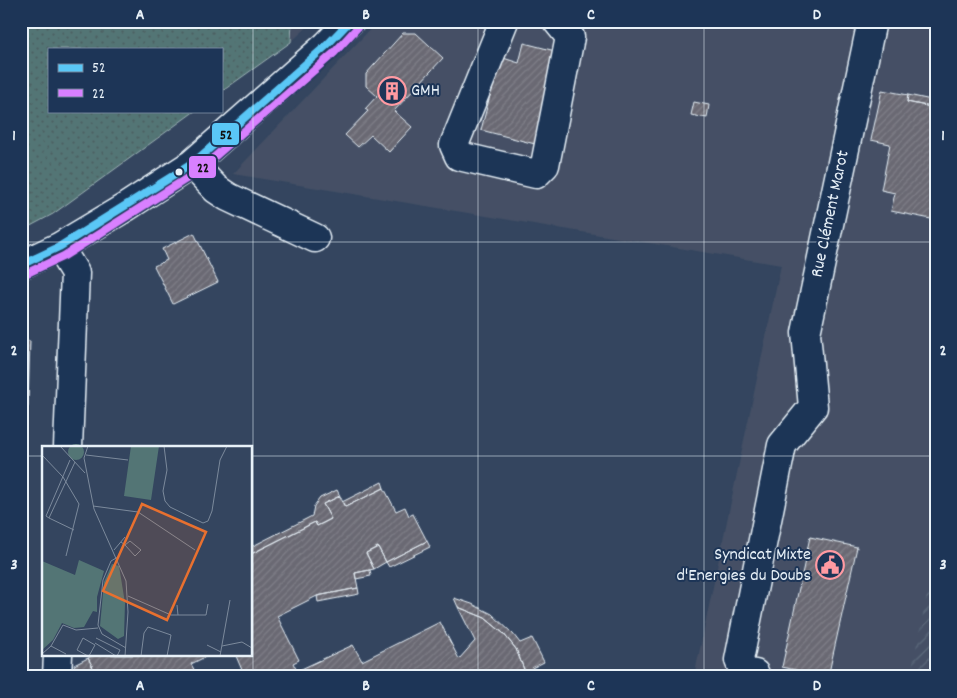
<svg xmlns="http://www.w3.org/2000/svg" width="957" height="698" viewBox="0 0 957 698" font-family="Dekko,sans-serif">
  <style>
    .built { fill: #445065 }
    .industrial { fill: url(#industrial-furrows) }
    .grass { fill: url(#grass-dots); stroke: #9eb3b6 }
    .building { fill: url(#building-hatch); stroke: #e8f1f8 }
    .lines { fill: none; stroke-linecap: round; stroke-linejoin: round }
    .minor-casing { stroke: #e8f1f8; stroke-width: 31 }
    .minor { stroke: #1d3557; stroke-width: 28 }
    .bus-1-casing { stroke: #1d3557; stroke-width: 11 }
    .bus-2-casing { stroke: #1d3557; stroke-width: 11 }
    .bus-1 { stroke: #5ac7f6; stroke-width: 8 }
    .bus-2 { stroke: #d880ff; stroke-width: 8 }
    .grid { fill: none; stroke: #e8f1f8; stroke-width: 1; stroke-opacity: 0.55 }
    .bus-dot { fill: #e8f1f8; stroke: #1d3557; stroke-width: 2 }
    .labels { text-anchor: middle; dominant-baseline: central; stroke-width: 4; stroke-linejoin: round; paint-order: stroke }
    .poi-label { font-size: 18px; fill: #e8f1f8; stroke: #1d3557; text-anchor: start }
    .street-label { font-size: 18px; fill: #e8f1f8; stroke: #1d3557 }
    .inset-road { fill: none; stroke: #7c8a9c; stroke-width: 1 }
    .view { fill: #e8702f; fill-opacity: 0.15; stroke: #e8702f; stroke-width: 2.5 }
    .inset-edge { fill: none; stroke: #e8f1f8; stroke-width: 2.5 }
    .line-badge { stroke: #1d3557; stroke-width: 2 }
    .pale-badge-label { font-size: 14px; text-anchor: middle; font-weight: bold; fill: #111 }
    .neatline { fill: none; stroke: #e8f1f8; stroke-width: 2 }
    .grid-label { font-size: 16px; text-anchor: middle; font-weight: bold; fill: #e8f1f8 }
  </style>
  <defs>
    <pattern id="industrial-furrows" width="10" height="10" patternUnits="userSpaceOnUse" patternTransform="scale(1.25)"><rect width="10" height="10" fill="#445065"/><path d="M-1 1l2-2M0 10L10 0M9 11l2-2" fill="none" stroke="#5f6a7c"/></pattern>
    <pattern id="grass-dots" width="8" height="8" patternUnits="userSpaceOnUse" patternTransform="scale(1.25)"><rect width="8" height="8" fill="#537575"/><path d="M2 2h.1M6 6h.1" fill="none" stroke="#4c5e60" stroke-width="1.8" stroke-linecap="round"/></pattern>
    <pattern id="building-hatch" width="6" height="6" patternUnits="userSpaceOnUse" patternTransform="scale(1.25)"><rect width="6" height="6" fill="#6a6973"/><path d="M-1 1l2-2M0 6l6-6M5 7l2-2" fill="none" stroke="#7f7f88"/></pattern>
  </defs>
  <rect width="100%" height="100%" fill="#34455f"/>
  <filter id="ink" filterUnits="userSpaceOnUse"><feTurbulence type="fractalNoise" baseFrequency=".02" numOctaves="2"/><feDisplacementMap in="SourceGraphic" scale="10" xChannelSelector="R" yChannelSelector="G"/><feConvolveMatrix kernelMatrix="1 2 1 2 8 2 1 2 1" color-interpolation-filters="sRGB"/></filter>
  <g filter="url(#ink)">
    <!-- built -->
    <path class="built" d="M 292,21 L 314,21 L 291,42 Z
      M 378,21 L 936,21 L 936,677 L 694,677 L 781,265 L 233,174 Z"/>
    <!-- industrial -->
    <path class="industrial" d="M 936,551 L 936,677 L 910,677 Z"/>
    <!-- grass -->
    <path class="grass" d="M 21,21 L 292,21 L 291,42 L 221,92 L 221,49 L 49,49 L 49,111 L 195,111 L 53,214 L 21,231 Z"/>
    <!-- building -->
    <path class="building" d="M 403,33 L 416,33 L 443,58 L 394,111 L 412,127 L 389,152 L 371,135 L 358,147 L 345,135 L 368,111 L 365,109 L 377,96 L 366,86 L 366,74 Z
      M 524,43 L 559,52 L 535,144 L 481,130 L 500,57 L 519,63 Z
      M 882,90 L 908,95 L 907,102 L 936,108 L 936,220 L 891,211 L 895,193 L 881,190 L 890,144 L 871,140 Z
      M 908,95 L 936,101 L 936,108 L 907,102 Z
      M 694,102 L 709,105 L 707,118 L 691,115 Z
      M 194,233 L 218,282 L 173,304 L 154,266 L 167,260 L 162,249 Z
      M 21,340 L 30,341 L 28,407 L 21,407 Z
      M 21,450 L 24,450 L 22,512 L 21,512 Z
      M 382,482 L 384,488 L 345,507 L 342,502 Z
      M 384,488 L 396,511 L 405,507 L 409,516 L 413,514 L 427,541 L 386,562 L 378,547 L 366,553 L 374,569 L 355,573 L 358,588 L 317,596 L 277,616 L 299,660 L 293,663 L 297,671 L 353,645 L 362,661 L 440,622 L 459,659 L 475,641 L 458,607 L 485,618 L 503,633 L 516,649 L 527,677 L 245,677 L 236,656 L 251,654 L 251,554 L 315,522 L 317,526 L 331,519 L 323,504 L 340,496 L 345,507 Z
      M 337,490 L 340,496 L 323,504 L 331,519 L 317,526 L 315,522 L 251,554 L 251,547 L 312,516 L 314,506 L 320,498 Z
      M 810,537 L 857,547 L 828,677 L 782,667 Z
      M 427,541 L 430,547 L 389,567 L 386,562 Z
      M 378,547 L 386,562 L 374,569 L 366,553 Z
      M 370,570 L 371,576 L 356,579 L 355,573 Z
      M 358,588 L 359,594 L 318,602 L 317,596 Z
      M 454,598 L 472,604 L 492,614 L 513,634 L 520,643 L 532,638 L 544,662 L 532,668 L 534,677 L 527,677 L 516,649 L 503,633 L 485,618 L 458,607 Z
      M 95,654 L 121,655 L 211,654 L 191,664 L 198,677 L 98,677 L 88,658 Z
      M 88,658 L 98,677 L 81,677 L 74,665 Z"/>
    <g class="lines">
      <defs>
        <path id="minor" d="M 504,21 L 454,145 L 459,156 L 536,174 L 545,165 L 570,37 L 557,21
          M 192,164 L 216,189 L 228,197 L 315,238
          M 59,247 L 75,273 L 68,447
          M 21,265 L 59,247 L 126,207 L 192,164 L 327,45 L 350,21
          M 755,674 L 744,672 L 739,660 L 782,445 L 813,407 L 806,333 L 872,21
          M 57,677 L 58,654"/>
      </defs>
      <!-- minor casing -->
      <use href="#minor" class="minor-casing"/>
      <!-- minor -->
      <use href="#minor" class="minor"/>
      <defs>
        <path id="bus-1" d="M 21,265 L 59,247 L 192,164 L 327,45 L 350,21"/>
        <path id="bus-2" d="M 25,274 L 64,256 L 197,172 L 334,53 L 357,28"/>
      </defs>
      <!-- bus-1 casing -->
      <use href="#bus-1" class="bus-1-casing"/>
      <!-- bus-2 casing -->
      <use href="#bus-2" class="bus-2-casing"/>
      <!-- bus-1 -->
      <use href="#bus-1" class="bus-1"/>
      <!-- bus-2 -->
      <use href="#bus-2" class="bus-2"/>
    </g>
  </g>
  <!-- grid -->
  <path class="grid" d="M 253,21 L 253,677M 478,21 L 478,677M 704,21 L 704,677M 21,242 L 936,242M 21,456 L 44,456M 251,456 L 936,456"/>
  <!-- icons -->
  <defs>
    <symbol id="building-ring" viewBox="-11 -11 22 22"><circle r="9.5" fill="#1d3557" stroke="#ff9aa2" stroke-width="1.5"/><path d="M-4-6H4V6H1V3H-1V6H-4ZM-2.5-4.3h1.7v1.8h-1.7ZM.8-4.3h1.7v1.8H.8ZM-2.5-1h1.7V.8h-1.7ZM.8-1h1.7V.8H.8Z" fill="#ff9aa2"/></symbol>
    <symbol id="civic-ring" viewBox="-11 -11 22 22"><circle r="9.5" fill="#1d3557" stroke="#ff9aa2" stroke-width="1.5"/><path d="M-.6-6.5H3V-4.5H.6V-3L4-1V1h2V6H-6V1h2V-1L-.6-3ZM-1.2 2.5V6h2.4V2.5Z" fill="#ff9aa2"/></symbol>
  </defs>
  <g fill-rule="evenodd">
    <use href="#building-ring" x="376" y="75" width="32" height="32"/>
    <use href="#civic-ring" x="814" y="549" width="32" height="32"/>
  </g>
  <!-- markers -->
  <circle class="bus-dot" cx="179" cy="172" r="4.5"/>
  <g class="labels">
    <!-- poi labels -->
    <g class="poi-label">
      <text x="411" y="91">GMH</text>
      <text x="811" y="555" text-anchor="end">Syndicat Mixte<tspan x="811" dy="21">d'Energies du Doubs</tspan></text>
    </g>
    <!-- street labels -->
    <g class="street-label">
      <text transform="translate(831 214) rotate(-78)">Rue Clément Marot</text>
    </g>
  </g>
  <!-- overview -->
  <g transform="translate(42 446)">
    <rect width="210" height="210" fill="#34455f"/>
    <path d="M26 6a8 8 0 1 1 16 0a8 8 0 1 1-16 0ZM 89,0 L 117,0 L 109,54 L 82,50 ZM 37,114 L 62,125 L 55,151 L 55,166 L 51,165 L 42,181 L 32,182 L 20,177 L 11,194 L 0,204 L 0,115 L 33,129 ZM 70,118 L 77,120 L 83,157 L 82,190 L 76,193 L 58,180 L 62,136 Z" fill="#537575"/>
    <path class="inset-road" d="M 18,0 L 43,27M 46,0 L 42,12 L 52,63 L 84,135 L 86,166 L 83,210M 122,0 L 125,24 L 121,45 L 123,55 L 128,61 L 161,77 L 166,75 L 170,65 L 178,14 L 185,0M 0,9 L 21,31 L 37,58 L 24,110M 44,9 L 86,14M 51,60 L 96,66 L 153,104M 7,72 L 4,70 L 28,14M 7,72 L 33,16M 7,72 L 32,84M 79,96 L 83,99 L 93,110 L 99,104 L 88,95 L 83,99M 72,104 L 83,91M 76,111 L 69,115 L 61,134 L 56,179 L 60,188 L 84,202M 86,150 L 129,169 L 136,169 L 135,159M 136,169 L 164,169 L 166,158M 106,181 L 129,189 L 125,210M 54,192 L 78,204 L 75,210M 53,197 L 74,210M 165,199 L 179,206M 9,200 L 21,179 L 34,184 L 56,182M 180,200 L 200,196 L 210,202M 0,208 L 9,200 L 24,208M 46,210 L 35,204 L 41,192 L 53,199 L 47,210M 99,210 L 102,187 L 106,181M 178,210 L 188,154"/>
    <path class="view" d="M 100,58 L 164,86 L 125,174 L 61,145 Z"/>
    <rect width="210" height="210" class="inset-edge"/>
  </g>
  <g class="line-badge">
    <rect x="211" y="122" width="29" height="24" rx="5" fill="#5ac7f6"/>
    <rect x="188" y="155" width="29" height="24" rx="5" fill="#d880ff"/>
  </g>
  <g class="pale-badge-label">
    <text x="226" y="139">52</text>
    <text x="203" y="172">22</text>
  </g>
  <!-- margin -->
  <rect width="957" height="698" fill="none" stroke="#1d3557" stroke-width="55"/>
  <!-- legend -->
  <rect x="48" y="48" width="175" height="65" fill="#1d3557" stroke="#6e8097"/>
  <rect x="58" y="64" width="25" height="8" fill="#5ac7f6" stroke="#6e8097"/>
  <text x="92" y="72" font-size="15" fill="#e8f1f8">52</text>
  <rect x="58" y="89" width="25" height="8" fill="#d880ff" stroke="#6e8097"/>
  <text x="92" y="98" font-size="15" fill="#e8f1f8">22</text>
  <rect x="28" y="28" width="902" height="642" class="neatline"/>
  <g class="grid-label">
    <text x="140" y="19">A</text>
    <text x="366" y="19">B</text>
    <text x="591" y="19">C</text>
    <text x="817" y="19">D</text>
    <text x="14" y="140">1</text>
    <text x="943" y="140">1</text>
    <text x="14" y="355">2</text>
    <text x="943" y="355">2</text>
    <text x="14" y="569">3</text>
    <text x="943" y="569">3</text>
    <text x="140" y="690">A</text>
    <text x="366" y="690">B</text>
    <text x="591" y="690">C</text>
    <text x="817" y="690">D</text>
  </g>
</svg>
